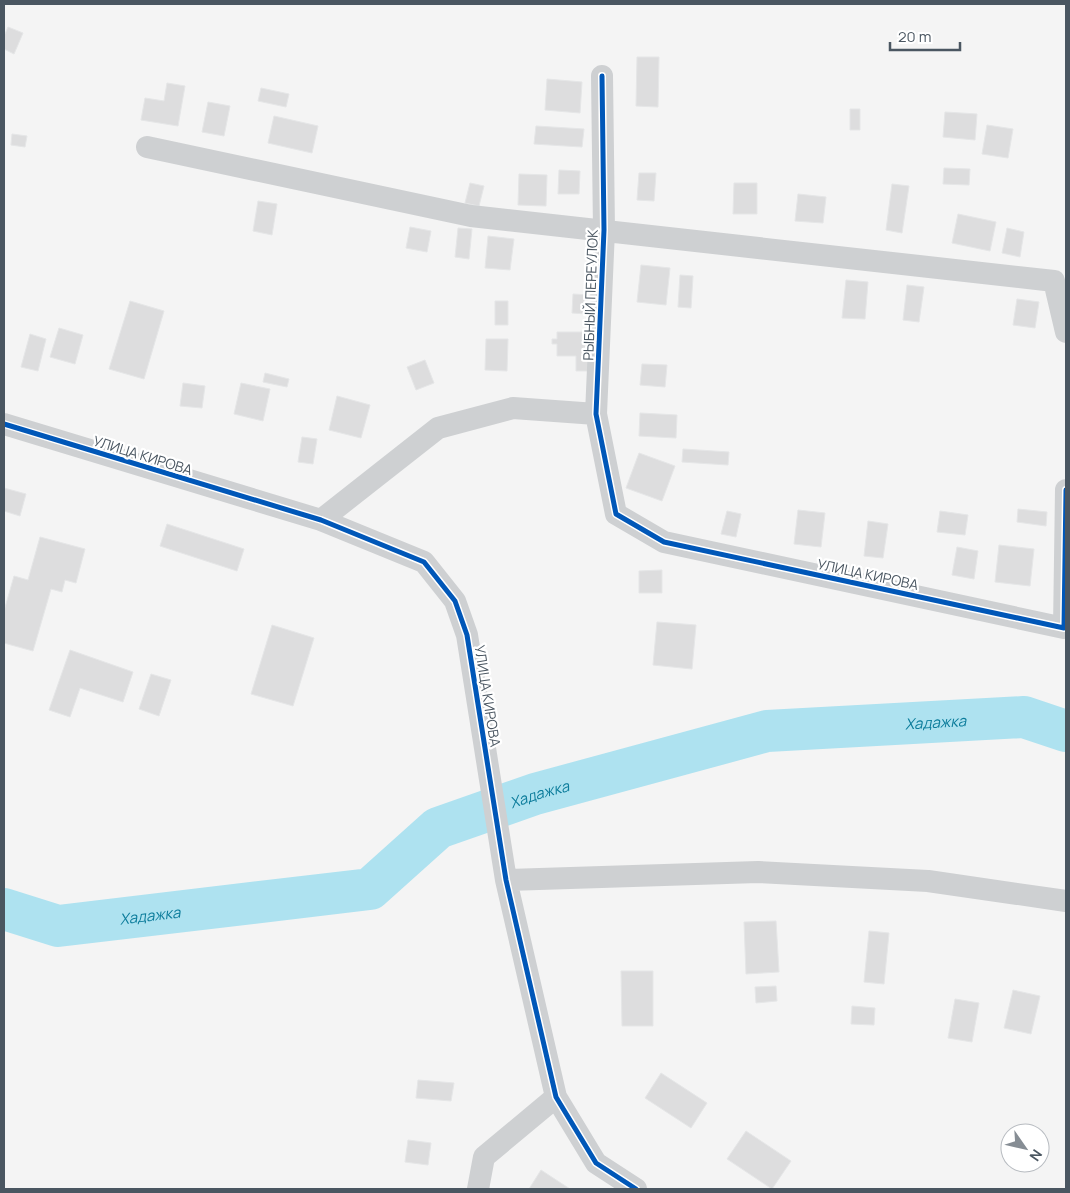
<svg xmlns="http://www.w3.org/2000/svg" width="1070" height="1193" viewBox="0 0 1070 1193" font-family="Manrope,sans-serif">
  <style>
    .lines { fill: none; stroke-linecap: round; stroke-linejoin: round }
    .river { stroke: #aee2f0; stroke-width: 42 }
    .building { fill: #ddddde; stroke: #e5e6e7 }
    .street { stroke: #ced0d2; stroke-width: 22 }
    .cycleway-casing { stroke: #fff; stroke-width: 8 }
    .cycleway { stroke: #0057b8; stroke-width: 5 }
    .labels { text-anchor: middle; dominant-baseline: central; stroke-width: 4.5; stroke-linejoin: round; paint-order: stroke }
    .street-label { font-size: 14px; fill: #4a5661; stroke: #fff }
    .water-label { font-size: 15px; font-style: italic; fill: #0c7c9b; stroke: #fff }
  </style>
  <rect width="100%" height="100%" fill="#f4f4f4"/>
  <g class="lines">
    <!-- river -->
    <path class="river" id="s1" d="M 4,909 L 58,926 L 370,889 L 438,828 L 535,794 L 767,731 L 1024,717 L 1066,731"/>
  </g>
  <!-- building -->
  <path class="building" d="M 8,27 L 23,33 L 14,54 L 4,49 L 4,36 Z
    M 637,57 L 659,57 L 658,107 L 636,106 Z
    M 547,79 L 582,82 L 580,113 L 545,110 Z
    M 167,83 L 185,86 L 178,126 L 141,120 L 145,98 L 164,101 Z
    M 261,88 L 289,94 L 286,107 L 258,101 Z
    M 208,102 L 230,106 L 224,136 L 202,132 Z
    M 850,109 L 860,109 L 860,130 L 850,130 Z
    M 945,112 L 977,114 L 975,140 L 943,137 Z
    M 274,116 L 318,126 L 312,153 L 268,143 Z
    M 987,125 L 1013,129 L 1008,158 L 982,154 Z
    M 536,126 L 584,129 L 582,147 L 534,144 Z
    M 12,134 L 27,136 L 25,147 L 11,145 Z
    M 944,168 L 970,169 L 969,185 L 943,184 Z
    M 559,170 L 580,171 L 579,194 L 558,194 Z
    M 639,173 L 656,173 L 654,201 L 637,200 Z
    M 519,174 L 547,175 L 546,206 L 518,205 Z
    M 470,183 L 484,186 L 479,206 L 465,203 Z
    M 734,183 L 757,183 L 757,214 L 733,214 Z
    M 892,184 L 909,186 L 902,233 L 886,230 Z
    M 798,194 L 826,197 L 823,223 L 795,221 Z
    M 258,201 L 277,204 L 272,235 L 253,231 Z
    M 958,214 L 996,222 L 990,251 L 952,243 Z
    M 410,227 L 431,231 L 427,252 L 406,248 Z
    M 458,228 L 472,229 L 469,259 L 455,257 Z
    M 1007,228 L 1024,232 L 1020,257 L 1002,253 Z
    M 488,236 L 514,239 L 510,270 L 485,268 Z
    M 641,265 L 670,268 L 666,305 L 637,302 Z
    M 680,275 L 693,276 L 691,308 L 678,307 Z
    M 846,280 L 868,282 L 865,319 L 842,318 Z
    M 907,285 L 924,287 L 919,322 L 903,320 Z
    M 573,294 L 589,295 L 587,314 L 572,313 Z
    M 1017,299 L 1039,302 L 1035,328 L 1013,325 Z
    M 130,301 L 164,311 L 144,379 L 109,369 Z
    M 495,301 L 508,301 L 508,325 L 495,325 Z
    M 59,328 L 83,335 L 75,364 L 50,357 Z
    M 557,332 L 588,332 L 588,371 L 576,371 L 576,356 L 557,356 L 557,344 L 552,344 L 552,339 L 557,339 Z
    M 30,334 L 46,339 L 38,371 L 21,367 Z
    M 486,339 L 508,339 L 507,371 L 485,370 Z
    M 425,360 L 434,383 L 416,390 L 407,367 Z
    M 642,364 L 667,365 L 665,387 L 640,385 Z
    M 265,373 L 289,379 L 287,387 L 263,382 Z
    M 183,383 L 205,386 L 202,408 L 180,406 Z
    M 241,383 L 270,389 L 263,421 L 234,414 Z
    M 337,396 L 370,405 L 361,438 L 329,430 Z
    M 640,413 L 677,415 L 676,438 L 639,436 Z
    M 302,437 L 317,439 L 313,464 L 298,462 Z
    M 683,449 L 729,452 L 728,465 L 682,462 Z
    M 639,453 L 675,466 L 662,501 L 626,488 Z
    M 4,488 L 26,494 L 20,516 L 4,511 Z
    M 1018,509 L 1047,512 L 1046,526 L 1017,522 Z
    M 798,510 L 825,513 L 821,547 L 794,544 Z
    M 727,511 L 741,514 L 736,537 L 721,534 Z
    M 940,511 L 968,515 L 965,535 L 937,532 Z
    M 868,521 L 888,524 L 883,558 L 864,556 Z
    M 167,524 L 244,549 L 237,571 L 160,546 Z
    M 40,537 L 85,549 L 76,583 L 65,580 L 62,592 L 51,589 L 33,651 L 4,643 L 4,611 L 14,576 L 28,580 Z
    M 999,545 L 1034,549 L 1030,586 L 995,582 Z
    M 957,547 L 978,551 L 974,579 L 952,575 Z
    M 662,570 L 662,593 L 639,593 L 639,571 Z
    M 657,622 L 696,625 L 692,669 L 653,665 Z
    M 272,625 L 314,638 L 293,706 L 251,694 Z
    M 70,650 L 133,672 L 123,702 L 80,688 L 70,717 L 49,710 Z
    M 151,674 L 171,680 L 159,716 L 139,709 Z
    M 776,921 L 779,972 L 746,974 L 744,922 Z
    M 869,931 L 889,933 L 884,984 L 864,982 Z
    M 621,971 L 653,971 L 653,1026 L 622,1026 Z
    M 776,986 L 777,1001 L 756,1003 L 755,987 Z
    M 1013,990 L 1040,996 L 1031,1034 L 1004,1028 Z
    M 955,999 L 979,1003 L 972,1042 L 948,1038 Z
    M 852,1006 L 875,1008 L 874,1025 L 851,1024 Z
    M 661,1073 L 707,1103 L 691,1128 L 645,1098 Z
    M 418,1080 L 454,1083 L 451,1101 L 416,1098 Z
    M 746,1131 L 791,1161 L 772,1189 L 727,1159 Z
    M 408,1140 L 431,1143 L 428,1165 L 405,1162 Z
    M 541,1170 L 570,1189 L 529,1189 Z"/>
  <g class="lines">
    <!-- street -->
    <path class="street" d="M 602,76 L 604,230 L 596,414 L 616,514 L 664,542 L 1064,628 L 1066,490
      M 147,147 L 471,216 L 1054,281 L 1066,332
      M 4,424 L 321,520 L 424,562 L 455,601 L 467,635 L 506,880 L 556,1097 L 596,1163 L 636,1189
      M 321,520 L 438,428 L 513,408 L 596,414
      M 506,880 L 758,872 L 928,881 L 1066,901
      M 478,1189 L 484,1157 L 556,1097"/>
    <defs>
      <path id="cycleway" d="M 602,76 L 604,230 L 596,414 L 616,514 L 664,542 L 1064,628 L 1066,490
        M 4,424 L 321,520 L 424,562 L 455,601 L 467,635 L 506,880 L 556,1097 L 596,1163 L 636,1189"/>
    </defs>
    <!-- cycleway casing -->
    <use href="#cycleway" class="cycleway-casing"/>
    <!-- cycleway -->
    <use href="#cycleway" class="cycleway"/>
  </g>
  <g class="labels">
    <!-- street labels -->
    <g class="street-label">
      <text transform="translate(590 295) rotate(-88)">РЫБНЫЙ ПЕРЕУЛОК</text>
      <text transform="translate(143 455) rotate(17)">УЛИЦА КИРОВА</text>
      <text transform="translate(868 574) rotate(12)">УЛИЦА КИРОВА</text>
      <text transform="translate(488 696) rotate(81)">УЛИЦА КИРОВА</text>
    </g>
    <!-- water labels -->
    <g class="water-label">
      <text stroke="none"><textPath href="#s1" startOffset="974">Хадажка</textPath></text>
      <text stroke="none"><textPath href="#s1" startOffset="569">Хадажка</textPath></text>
      <text stroke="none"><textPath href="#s1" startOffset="149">Хадажка</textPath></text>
    </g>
  </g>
  <!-- border -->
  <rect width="1070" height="1193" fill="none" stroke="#4a5661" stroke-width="10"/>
  <!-- north arrow -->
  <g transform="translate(1025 1148) rotate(124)"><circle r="24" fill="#ffffff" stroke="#b7bbc0"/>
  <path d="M0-4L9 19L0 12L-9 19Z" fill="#868d94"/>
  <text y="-8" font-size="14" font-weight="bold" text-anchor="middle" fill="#4a5661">N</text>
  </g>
  <!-- scale -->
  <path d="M890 42v8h70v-8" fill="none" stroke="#4a5661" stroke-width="2.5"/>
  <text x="898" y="42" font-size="15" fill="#4a5661" stroke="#ffffff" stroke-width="4" paint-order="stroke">20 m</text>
</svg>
